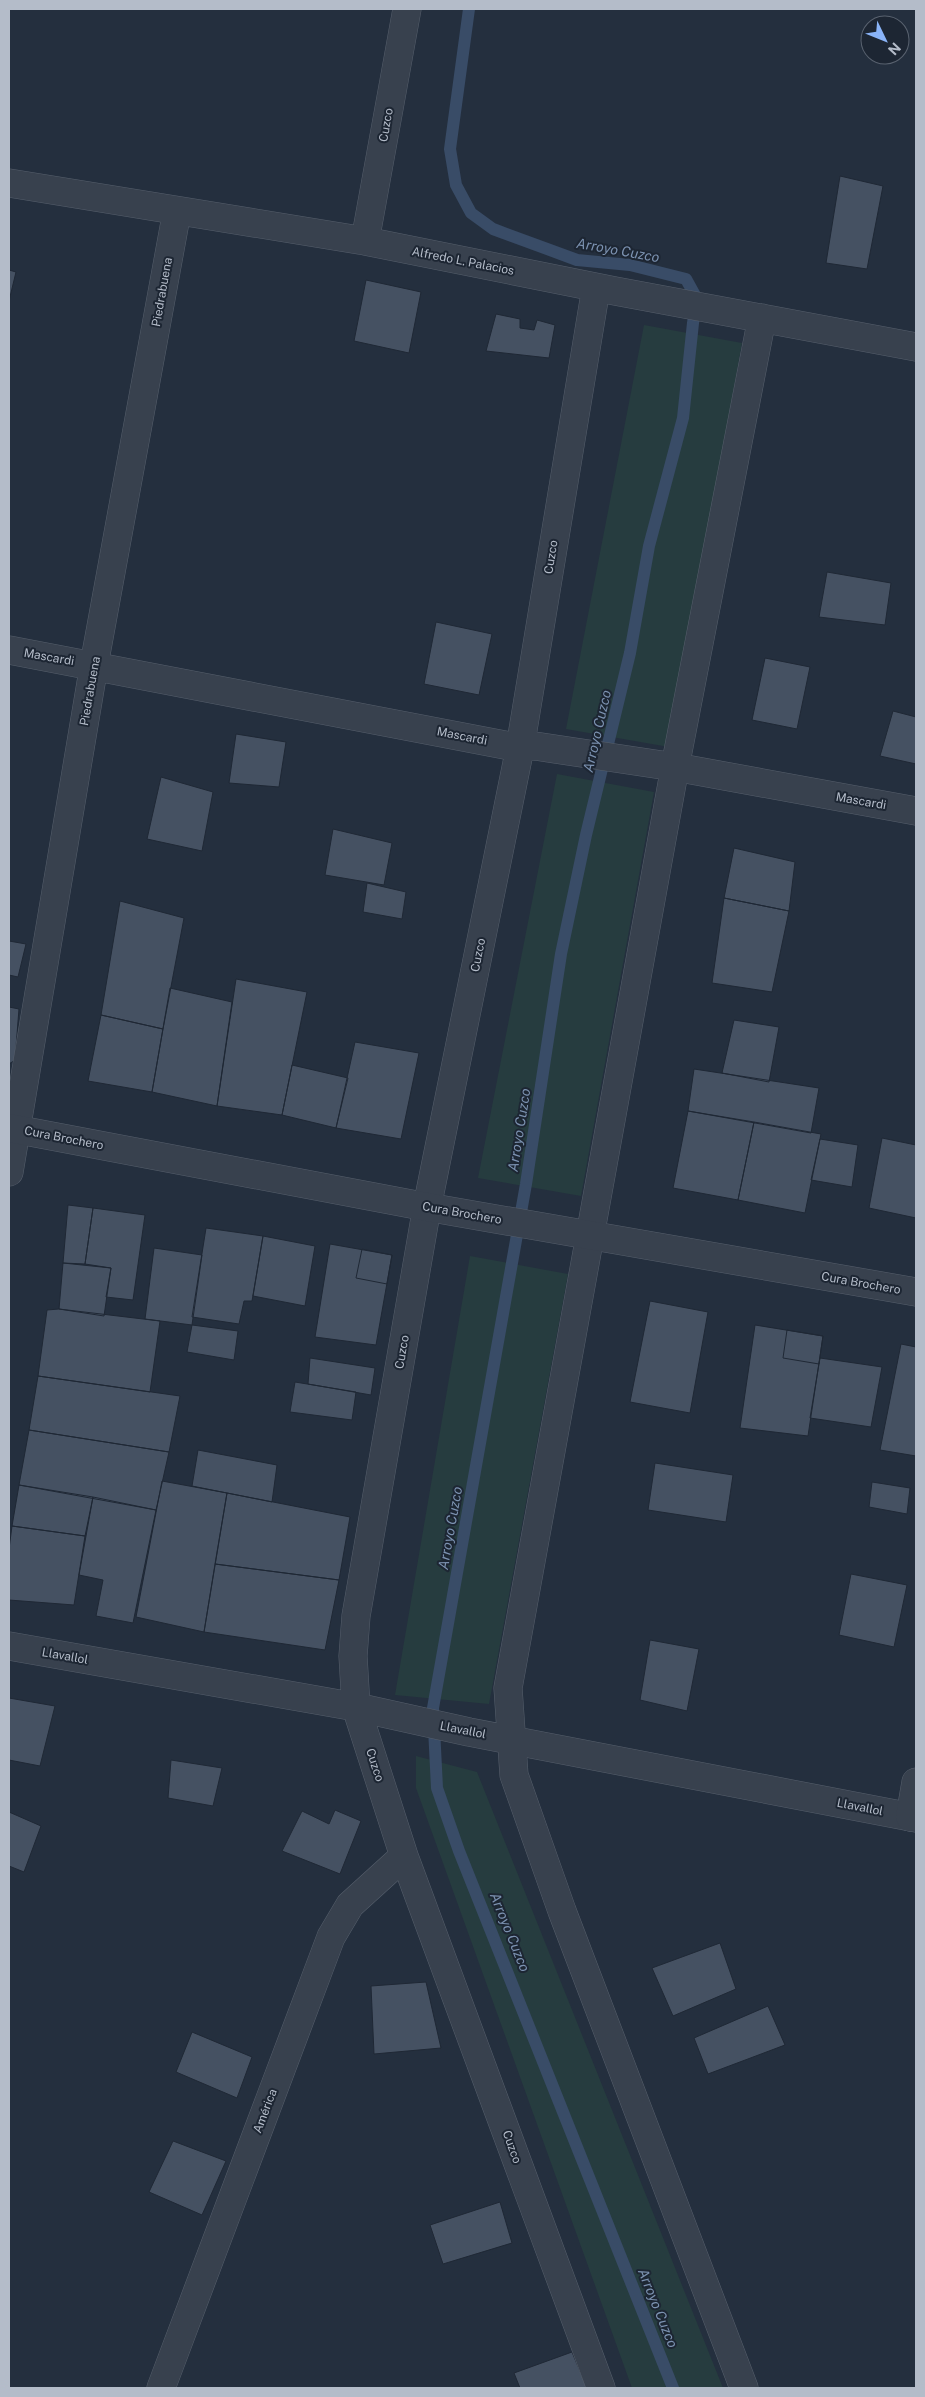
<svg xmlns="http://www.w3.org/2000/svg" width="925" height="2397" viewBox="0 0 925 2397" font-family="'Public Sans',sans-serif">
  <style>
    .green { fill: #263c3f }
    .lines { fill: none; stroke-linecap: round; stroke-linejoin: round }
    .stream { stroke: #394c67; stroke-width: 12 }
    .building { fill: #455162; stroke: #1f2835 }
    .minor-casing { stroke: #565f6c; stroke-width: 29 }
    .tertiary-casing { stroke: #565f6c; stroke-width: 29 }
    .minor { stroke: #38414e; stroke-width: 28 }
    .tertiary { stroke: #38414e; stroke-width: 28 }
    .labels { text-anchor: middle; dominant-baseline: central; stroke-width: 4; stroke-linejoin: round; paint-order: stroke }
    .street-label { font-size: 12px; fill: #b4bcc9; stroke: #1d2633 }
    .water-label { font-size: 14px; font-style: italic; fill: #7c92b1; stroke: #1d2633 }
  </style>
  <rect width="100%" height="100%" fill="#242f3e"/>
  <!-- green -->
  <path class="green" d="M 644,325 L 742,343 L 669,747 L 566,729 Z
    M 557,774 L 654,792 L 581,1196 L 478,1178 Z
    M 470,1256 L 568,1274 L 489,1704 L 395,1695 Z
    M 416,1756 L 477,1772 L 723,2388 L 632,2388 L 416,1788 Z"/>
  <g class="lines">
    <!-- stream -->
    <path class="stream" d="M 469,9 L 450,149 L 456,185 L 471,213 L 493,229 L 577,260 L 630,265 L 686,279 L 697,299 L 693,323 L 683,418 L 649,546 L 630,653 L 586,835 L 561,954 L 526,1184 L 433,1708 L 437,1788 L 459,1851 L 673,2388"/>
  </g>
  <!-- building -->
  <path class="building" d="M 840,176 L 883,186 L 867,269 L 826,263 Z
    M 9,270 L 16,272 L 9,301 Z
    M 366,280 L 421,292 L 409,353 L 354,341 Z
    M 496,314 L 520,319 L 520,328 L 534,330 L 537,320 L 555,325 L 549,358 L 486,351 Z
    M 827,572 L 891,583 L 885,625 L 819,617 Z
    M 436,622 L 492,634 L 479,695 L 424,684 Z
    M 765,658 L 810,667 L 797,729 L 752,720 Z
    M 893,711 L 916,717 L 916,764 L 880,756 Z
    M 236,734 L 286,742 L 279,787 L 229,783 Z
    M 161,777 L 213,792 L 202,851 L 147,839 Z
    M 333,829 L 392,843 L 384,885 L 325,875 Z
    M 734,848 L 795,862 L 789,911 L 724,898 Z
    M 367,883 L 406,892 L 402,919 L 363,912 Z
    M 724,898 L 789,911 L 772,992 L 712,983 Z
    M 120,901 L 184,918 L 163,1029 L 101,1015 Z
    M 9,941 L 26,944 L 18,977 L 9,975 Z
    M 236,979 L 307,992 L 282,1115 L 217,1106 Z
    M 170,988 L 232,1002 L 217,1106 L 152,1092 Z
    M 9,1007 L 19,1009 L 15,1060 L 9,1064 Z
    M 101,1015 L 163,1029 L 152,1092 L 88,1081 Z
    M 734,1020 L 779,1027 L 769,1082 L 722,1073 Z
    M 355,1042 L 419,1053 L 401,1139 L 336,1128 Z
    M 292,1065 L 348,1078 L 336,1128 L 282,1115 Z
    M 694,1069 L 819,1088 L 811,1133 L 688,1111 Z
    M 688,1111 L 754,1122 L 738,1200 L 673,1188 Z
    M 754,1122 L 821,1134 L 805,1213 L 738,1200 Z
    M 882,1138 L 916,1145 L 916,1218 L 869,1208 Z
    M 820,1139 L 858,1145 L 852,1187 L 811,1180 Z
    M 68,1205 L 93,1208 L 85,1264 L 63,1263 Z
    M 93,1208 L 145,1215 L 133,1300 L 106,1297 L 111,1268 L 85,1264 Z
    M 206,1228 L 263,1236 L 252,1301 L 244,1301 L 239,1324 L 192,1317 Z
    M 263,1236 L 315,1246 L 305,1306 L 253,1296 Z
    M 330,1244 L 392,1255 L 376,1345 L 315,1337 Z
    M 154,1248 L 202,1255 L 192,1325 L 145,1319 Z
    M 362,1249 L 392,1255 L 387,1284 L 356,1278 Z
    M 63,1263 L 111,1268 L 104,1316 L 59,1309 Z
    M 650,1301 L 708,1312 L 690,1413 L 630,1402 Z
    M 59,1309 L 160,1321 L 150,1392 L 38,1376 L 47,1310 Z
    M 192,1325 L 238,1331 L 234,1360 L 187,1352 Z
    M 755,1325 L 823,1336 L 808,1436 L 740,1428 Z
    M 787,1330 L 823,1336 L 819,1364 L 783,1358 Z
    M 901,1344 L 916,1347 L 916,1456 L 880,1450 Z
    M 310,1358 L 375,1368 L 371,1395 L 308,1384 Z
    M 820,1358 L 882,1367 L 871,1427 L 810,1418 Z
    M 38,1376 L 180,1396 L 169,1452 L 29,1430 Z
    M 295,1382 L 356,1392 L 352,1420 L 290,1412 Z
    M 29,1430 L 169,1452 L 156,1510 L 19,1485 Z
    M 198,1450 L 277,1465 L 272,1502 L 192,1486 Z
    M 655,1463 L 733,1475 L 726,1522 L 648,1510 Z
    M 162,1481 L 227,1493 L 204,1632 L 136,1617 Z
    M 872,1482 L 910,1488 L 907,1514 L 869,1507 Z
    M 19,1485 L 93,1497 L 85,1536 L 12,1526 Z
    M 227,1493 L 350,1517 L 339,1580 L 215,1564 Z
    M 93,1497 L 156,1510 L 133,1623 L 96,1616 L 103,1580 L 79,1575 Z
    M 12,1526 L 85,1536 L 74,1605 L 9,1600 L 9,1549 Z
    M 215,1564 L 339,1580 L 325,1650 L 204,1632 Z
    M 851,1574 L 907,1585 L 894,1647 L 839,1635 Z
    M 650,1640 L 699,1649 L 687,1711 L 640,1700 Z
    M 9,1698 L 55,1706 L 40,1766 L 9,1760 Z
    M 171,1760 L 222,1768 L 213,1806 L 168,1798 Z
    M 335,1810 L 361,1821 L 340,1874 L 282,1851 L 302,1811 L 329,1824 Z
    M 9,1812 L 41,1826 L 24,1872 L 9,1866 Z
    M 720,1943 L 736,1989 L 673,2016 L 652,1968 Z
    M 426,1982 L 441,2048 L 374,2054 L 371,1986 Z
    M 768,2006 L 785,2045 L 708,2074 L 694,2038 Z
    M 192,2032 L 252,2057 L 237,2098 L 176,2072 Z
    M 173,2141 L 226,2161 L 202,2215 L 149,2192 Z
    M 500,2202 L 512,2243 L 443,2264 L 430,2225 Z
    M 572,2352 L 587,2388 L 520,2388 L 514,2373 Z"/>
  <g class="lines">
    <defs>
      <path id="minor" d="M 9,183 L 365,241 L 615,291 L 916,347
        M 365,241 L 407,9
        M 596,288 L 520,748 L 427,1207 L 356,1616 L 353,1656 L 356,1707 L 404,1856 L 601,2388
        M 9,650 L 520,748 L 535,746 L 675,767 L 916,811
        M 9,1172 L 94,665 L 177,211
        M 9,1646 L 356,1707 L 469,1732 L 916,1818
        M 161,2388 L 331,1937 L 350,1905 L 404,1856
        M 744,2388 L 562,1911 L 514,1775 L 508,1688 L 675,767 L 762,318"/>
      <path id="tertiary" d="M 9,1128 L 427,1207 L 916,1292
        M 910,1817 L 916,1782"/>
    </defs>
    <!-- minor casing -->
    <use href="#minor" class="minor-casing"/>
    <!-- tertiary casing -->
    <use href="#tertiary" class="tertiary-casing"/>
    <!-- minor -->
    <use href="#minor" class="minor"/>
    <!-- tertiary -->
    <use href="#tertiary" class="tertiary"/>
  </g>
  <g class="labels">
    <!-- street labels -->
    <g class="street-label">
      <text transform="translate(386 125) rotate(-80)">Cuzco</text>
      <text transform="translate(463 261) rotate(11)">Alfredo L. Palacios</text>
      <text transform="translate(162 292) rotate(-80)">Piedrabuena</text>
      <text transform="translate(551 557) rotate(-81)">Cuzco</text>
      <text transform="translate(49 657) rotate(10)">Mascardi</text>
      <text transform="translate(90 691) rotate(-80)">Piedrabuena</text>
      <text transform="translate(462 736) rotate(11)">Mascardi</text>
      <text transform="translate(861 801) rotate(10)">Mascardi</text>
      <text transform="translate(478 955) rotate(-79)">Cuzco</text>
      <text transform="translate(64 1138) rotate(11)">Cura Brochero</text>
      <text transform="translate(462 1213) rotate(10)">Cura Brochero</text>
      <text transform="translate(861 1283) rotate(10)">Cura Brochero</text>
      <text transform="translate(402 1352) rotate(-80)">Cuzco</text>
      <text transform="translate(65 1656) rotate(10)">Llavallol</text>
      <text transform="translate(463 1730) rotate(11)">Llavallol</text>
      <text transform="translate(375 1765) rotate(72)">Cuzco</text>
      <text transform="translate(860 1807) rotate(11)">Llavallol</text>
      <text transform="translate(265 2111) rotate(-69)">América</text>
      <text transform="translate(512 2147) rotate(70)">Cuzco</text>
    </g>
    <!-- water labels -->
    <g class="water-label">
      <text transform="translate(618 250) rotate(10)">Arroyo Cuzco</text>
      <text transform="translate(597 731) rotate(-77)">Arroyo Cuzco</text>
      <text transform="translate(519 1130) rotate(-81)">Arroyo Cuzco</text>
      <text transform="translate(450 1528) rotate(-80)">Arroyo Cuzco</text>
      <text transform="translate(510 1932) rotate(68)">Arroyo Cuzco</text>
      <text transform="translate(658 2308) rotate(68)">Arroyo Cuzco</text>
    </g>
  </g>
  <!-- border -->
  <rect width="925" height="2397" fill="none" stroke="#b4bcc9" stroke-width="20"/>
  <!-- north arrow -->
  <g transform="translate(885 40) rotate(133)"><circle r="24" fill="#1d2633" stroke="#59626f"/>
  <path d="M0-4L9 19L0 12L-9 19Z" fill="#8ab4f8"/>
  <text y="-8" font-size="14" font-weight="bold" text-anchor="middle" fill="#b4bcc9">N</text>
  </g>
</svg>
